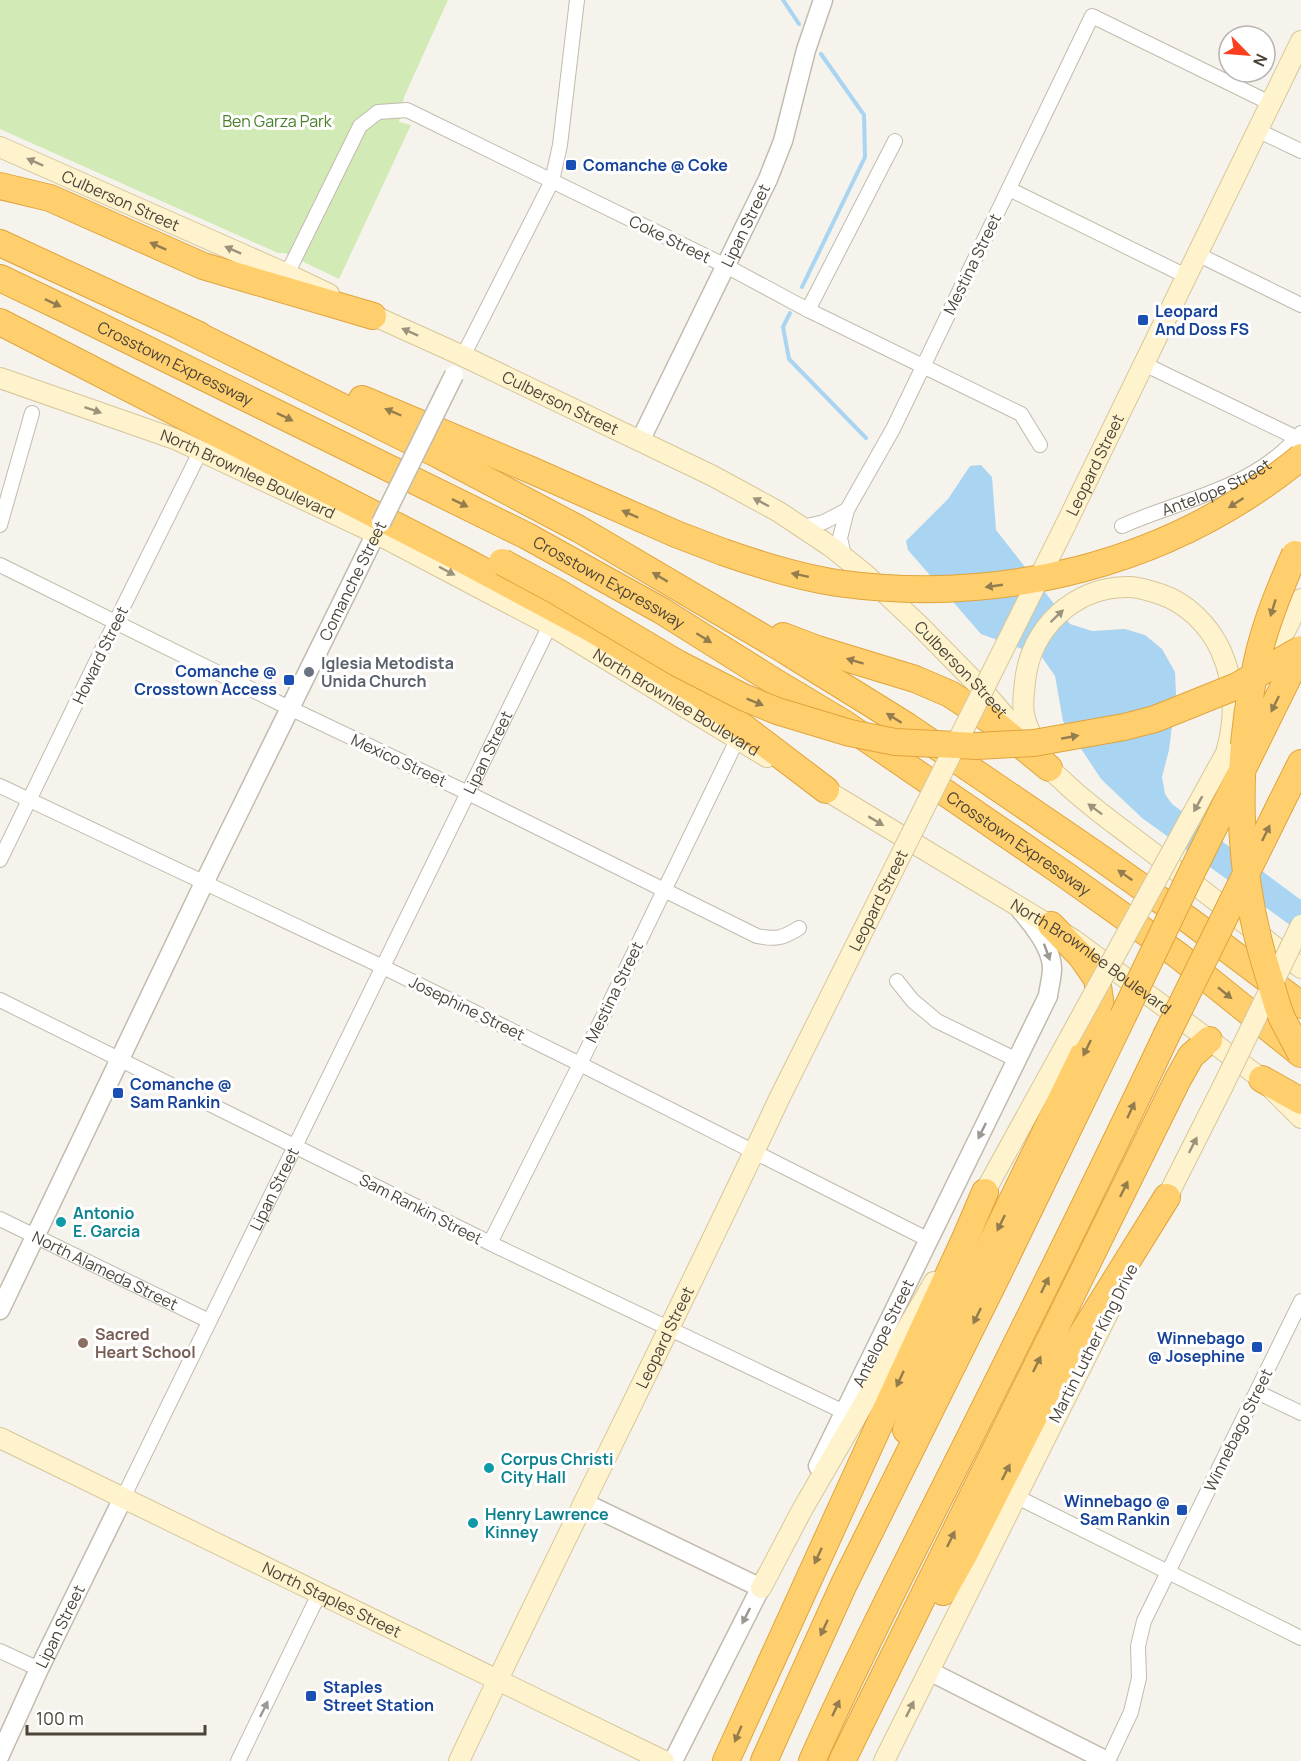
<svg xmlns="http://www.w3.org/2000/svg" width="1301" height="1761" viewBox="0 0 1301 1761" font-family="Manrope,sans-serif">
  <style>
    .green { fill: #d2eab5 }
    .water { fill: #a9d4f2 }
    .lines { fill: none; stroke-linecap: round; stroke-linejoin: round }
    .stream { stroke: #a9d4f2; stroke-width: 4 }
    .minor-casing { stroke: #c2bbae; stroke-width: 16 }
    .tertiary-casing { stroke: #c2bbae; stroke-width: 21 }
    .secondary-casing { stroke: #d6c79b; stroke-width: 22 }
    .motorway-casing { stroke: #e0a43c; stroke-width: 28 }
    .minor { stroke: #fff; stroke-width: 14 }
    .tertiary { stroke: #fff; stroke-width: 18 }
    .secondary { stroke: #fff3cd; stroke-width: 20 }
    .motorway { stroke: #ffcf6e; stroke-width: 26 }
    .tertiary-bridge-casing { stroke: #c2bbae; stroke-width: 21; stroke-linecap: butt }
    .secondary-bridge-casing { stroke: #d6c79b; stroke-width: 22; stroke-linecap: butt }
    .motorway-bridge-casing { stroke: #e0a43c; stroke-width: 28; stroke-linecap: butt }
    .tertiary-bridge { stroke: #fff; stroke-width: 18 }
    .secondary-bridge { stroke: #fff3cd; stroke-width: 20 }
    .motorway-bridge { stroke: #ffcf6e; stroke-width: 26 }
    .oneway { fill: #9c937c }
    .oneway2 { fill: #937c4e }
    .oneway3 { fill: #9c9892 }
    .transit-dot { fill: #1a4fb4; stroke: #fff; stroke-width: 2 }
    .worship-dot { fill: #6b7280; stroke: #fff; stroke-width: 2 }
    .culture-dot { fill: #0f9aa8; stroke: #fff; stroke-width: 2 }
    .education-dot { fill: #8d6e63; stroke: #fff; stroke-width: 2 }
    .labels { text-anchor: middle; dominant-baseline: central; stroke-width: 6; stroke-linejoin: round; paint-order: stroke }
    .park-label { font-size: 16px; fill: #4a7f2a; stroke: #fff }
    .transit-label { font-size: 16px; font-weight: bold; fill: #164399; stroke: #fff; text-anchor: start }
    .street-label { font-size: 16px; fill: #4b4439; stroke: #fff }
    .worship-label { font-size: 16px; font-weight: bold; fill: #5b616d; stroke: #fff; text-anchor: start }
    .culture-label { font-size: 16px; font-weight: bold; fill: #0d838f; stroke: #fff; text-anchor: start }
    .education-label { font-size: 16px; font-weight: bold; fill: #785e54; stroke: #fff; text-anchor: start }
  </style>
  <rect width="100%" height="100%" fill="#f6f3ec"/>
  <!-- green -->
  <path class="green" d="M 0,0 L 448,0 L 404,97 L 399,122 L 411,125 L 339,279 L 285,253 L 278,253 L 0,129 Z"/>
  <!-- water -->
  <path class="water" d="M 981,465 L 992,477 L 996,530 L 1070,624 L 1092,631 L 1125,629 L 1145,635 L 1162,649 L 1175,672 L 1176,694 L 1169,750 L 1162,777 L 1165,794 L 1172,804 L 1301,900 L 1301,933 L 1142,818 L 1101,779 L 1063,721 L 1055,676 L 1041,656 L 981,634 L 908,550 L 906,541 L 948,499 L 970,466 Z"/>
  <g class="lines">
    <!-- stream -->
    <path class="stream" d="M 783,0 L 799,24
      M 802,287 L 865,157 L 864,115 L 821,54
      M 790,313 L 783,327 L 789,359 L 866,438"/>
    <defs>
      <g id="minor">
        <path d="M 1257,130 L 1301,151"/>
        <path d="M 1009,189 L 1186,276"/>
        <path d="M 1197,254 L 1301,305"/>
        <path d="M 287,274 L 360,126 L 378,112 L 407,110 L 726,266 L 808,310 L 1021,414 L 1040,445"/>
        <path d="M 808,310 L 895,141"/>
        <path d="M 463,356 L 552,181 L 560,145 L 577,0"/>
        <path d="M 1144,364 L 1297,438"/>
        <path d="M 0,525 L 32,413"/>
        <path id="s1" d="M 1122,526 C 1185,498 1254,489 1301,433"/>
        <path d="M 803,527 L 824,522 L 847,510"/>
        <path d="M 844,556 L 840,538 L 847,510 L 893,429 L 1092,16 L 1270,103"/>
        <path d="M 0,565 L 279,703 L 468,793 L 757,936 C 776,940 783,938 799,928"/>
        <path d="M 0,786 L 383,967 L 580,1064 L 929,1240"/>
        <path d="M 0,860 L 115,623 L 201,450"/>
        <path d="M 897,981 L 913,1001 L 937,1021 L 1017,1060"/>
        <path d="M 0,1000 L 498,1247 L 844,1412"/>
        <path id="s2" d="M 0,1219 L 209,1321"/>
        <path d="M 490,1243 L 580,1064 L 737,740"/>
        <path d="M 1257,1392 L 1301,1413"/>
        <path d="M 1015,1496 L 1301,1638"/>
        <path id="s3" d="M 123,1498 L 550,625"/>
        <path d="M 0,1651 L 39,1669"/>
        <path d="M 238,1761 L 319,1594"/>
        <path d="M 1108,1761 L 1131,1712 L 1139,1678 L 1138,1646 L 1144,1621 L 1301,1301"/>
      </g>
      <g id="tertiary">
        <path id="s4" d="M 640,441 L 768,179 L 783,141 L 806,50 L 823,0"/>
        <path id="s5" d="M 0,1310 L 204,883 L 381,523"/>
        <path id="s6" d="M 818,1466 L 1048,996 C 1049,987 1052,978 1052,968 C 1052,949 1033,924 1021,911"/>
        <path d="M 585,1503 L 761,1588"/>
        <path d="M 929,1671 L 1107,1761"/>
        <path id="s7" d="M 0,1755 L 39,1669 L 123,1498"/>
        <path d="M 673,1761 L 767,1575"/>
      </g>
      <g id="secondary">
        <path id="s8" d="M 0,147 L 287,274 L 329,294"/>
        <path id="s9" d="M 361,310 L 463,356 L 640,441 L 713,476 L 779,512 L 830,546 L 865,574 L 920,626 L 979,686 L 1023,737"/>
        <path id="s10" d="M 0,378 L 175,439 L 377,534 L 550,625 L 767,757"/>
        <path id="s11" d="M 1065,526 L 1301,41"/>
        <path d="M 1265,672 L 1301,599"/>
        <path d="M 1226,753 C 1236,718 1236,685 1221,651 C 1209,625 1187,603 1160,594 C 1149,591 1140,587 1129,587 C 1074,586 1030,629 1025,682 C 1024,692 1022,703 1024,714 C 1026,727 1041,756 1049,767 C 1053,773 1060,778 1065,783 C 1087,804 1111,821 1136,840 C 1192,882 1247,924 1301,968"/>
        <path id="s12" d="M 814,783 L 1074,940 L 1262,1079 L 1301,1118"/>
        <path d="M 978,1204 L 1070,1037"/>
        <path d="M 1161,1209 L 1223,1086"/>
        <path id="s13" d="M 0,1438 L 664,1761"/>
        <path d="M 761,1588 L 802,1510 L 934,1282"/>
        <path id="s14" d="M 459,1761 C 564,1539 675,1321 779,1099"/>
        <path d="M 884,1761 L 1112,1305"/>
      </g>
      <g id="motorway">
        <path d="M 0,186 L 50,198 L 203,266 L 373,316"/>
        <path d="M 0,243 L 199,335"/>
        <path id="s15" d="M 0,278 L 67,310 L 527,536 L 662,611 L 767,677 L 845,724 L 1067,876 L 1179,956 L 1301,1054"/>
        <path d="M 0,322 L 465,561 L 592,629 L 697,692 L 826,790"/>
        <path d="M 183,328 L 441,456 L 579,529 L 786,651 L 907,726 L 1095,854 L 1190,921 L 1301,1005"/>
        <path d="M 362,399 L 531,470 L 676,534 L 723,552"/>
        <path d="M 783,636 L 817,649 L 915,679 L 950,694 L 993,722 L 1049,768"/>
        <path d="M 1281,803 L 1301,763"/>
        <path d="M 1262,1079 L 1301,1101"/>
        <path d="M 906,1430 L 919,1392 L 1094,1032 L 1101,1007 L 1097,979 L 1081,956 L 1051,925"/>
        <path d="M 943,1592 L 965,1553 L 1049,1387 L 1167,1197"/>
        <path d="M 726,1761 L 895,1390 L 964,1241 L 985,1192"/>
        <path d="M 764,1761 L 844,1584 L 997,1276 L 1123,1016"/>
        <path d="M 812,1761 C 861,1651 917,1543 971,1435 C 1037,1303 1103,1170 1166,1036"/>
        <path d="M 842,1761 L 1178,1079 L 1191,1056 L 1209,1040"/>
      </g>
    </defs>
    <!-- minor casing -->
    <use href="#minor" class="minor-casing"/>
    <!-- tertiary casing -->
    <use href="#tertiary" class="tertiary-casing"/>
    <!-- secondary casing -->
    <use href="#secondary" class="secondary-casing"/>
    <!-- motorway casing -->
    <use href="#motorway" class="motorway-casing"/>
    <!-- minor -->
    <use href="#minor" class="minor"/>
    <!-- tertiary -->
    <use href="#tertiary" class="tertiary"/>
    <!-- secondary -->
    <use href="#secondary" class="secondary"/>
    <!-- motorway -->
    <use href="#motorway" class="motorway"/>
    <defs>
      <path id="tertiary-bridge" d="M 381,523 L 454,375"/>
      <g id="secondary-bridge">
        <path d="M 1070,1037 L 1226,753"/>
        <path d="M 1223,1086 L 1301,925"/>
        <path id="s16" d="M 779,1099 L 1065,526"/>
      </g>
      <path id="motorway-bridge" d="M 723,552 C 760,565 798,577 837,583 C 1002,606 1171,564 1301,457
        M 1295,554 C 1280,588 1265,624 1257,661 C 1234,764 1236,873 1268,974 C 1273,989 1276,1004 1282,1018 C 1288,1030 1295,1042 1301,1054
        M 502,562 L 556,591 L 677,663 L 743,697 L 777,711 L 850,733 L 895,742 L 977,746 L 1034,743 L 1124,727 L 1155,719 L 1237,686 L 1301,649
        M 1123,1016 L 1192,872 L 1301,651
        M 1166,1036 L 1281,803"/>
    </defs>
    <!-- tertiary-bridge casing -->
    <use href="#tertiary-bridge" class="tertiary-bridge-casing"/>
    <!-- secondary-bridge casing -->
    <use href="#secondary-bridge" class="secondary-bridge-casing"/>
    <!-- motorway-bridge casing -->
    <use href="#motorway-bridge" class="motorway-bridge-casing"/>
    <!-- tertiary-bridge -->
    <use href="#tertiary-bridge" class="tertiary-bridge"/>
    <!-- secondary-bridge -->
    <use href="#secondary-bridge" class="secondary-bridge"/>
    <!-- motorway-bridge -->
    <use href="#motorway-bridge" class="motorway-bridge"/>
  </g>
  <!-- one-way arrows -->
  <defs><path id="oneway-solid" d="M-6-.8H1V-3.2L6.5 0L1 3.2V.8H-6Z" transform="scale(1.5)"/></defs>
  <g class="oneway">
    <use href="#oneway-solid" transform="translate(35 162) rotate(-156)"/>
    <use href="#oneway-solid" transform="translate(233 250) rotate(-156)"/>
    <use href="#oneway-solid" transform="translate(410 332) rotate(-156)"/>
    <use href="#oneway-solid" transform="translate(93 410) rotate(19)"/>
    <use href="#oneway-solid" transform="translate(761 502) rotate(-152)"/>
    <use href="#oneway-solid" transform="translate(447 571) rotate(28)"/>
    <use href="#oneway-solid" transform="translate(1057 616) rotate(-44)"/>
    <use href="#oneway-solid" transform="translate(1198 804) rotate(119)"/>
    <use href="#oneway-solid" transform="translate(1095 809) rotate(-143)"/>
    <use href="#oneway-solid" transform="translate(876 821) rotate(31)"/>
    <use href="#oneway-solid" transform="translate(1193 1145) rotate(-63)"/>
    <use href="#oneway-solid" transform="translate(910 1709) rotate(-64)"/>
  </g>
  <g class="oneway2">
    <use href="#oneway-solid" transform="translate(158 246) rotate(-156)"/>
    <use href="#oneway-solid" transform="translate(53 303) rotate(25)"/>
    <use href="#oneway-solid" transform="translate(393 412) rotate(-157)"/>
    <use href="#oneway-solid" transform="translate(285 417) rotate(26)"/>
    <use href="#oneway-solid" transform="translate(460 503) rotate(26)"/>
    <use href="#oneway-solid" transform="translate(1236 503) rotate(147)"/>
    <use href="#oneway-solid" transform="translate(630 514) rotate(-156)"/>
    <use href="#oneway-solid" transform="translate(800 575) rotate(-168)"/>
    <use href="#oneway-solid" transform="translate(660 577) rotate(-149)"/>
    <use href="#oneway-solid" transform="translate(994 586) rotate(172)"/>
    <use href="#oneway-solid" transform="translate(1273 608) rotate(107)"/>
    <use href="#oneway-solid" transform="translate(704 638) rotate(32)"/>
    <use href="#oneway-solid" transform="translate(855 661) rotate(-163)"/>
    <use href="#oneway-solid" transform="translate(755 702) rotate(22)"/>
    <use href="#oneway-solid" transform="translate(1275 704) rotate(116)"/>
    <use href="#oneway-solid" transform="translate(894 718) rotate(-148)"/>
    <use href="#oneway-solid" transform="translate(1070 737) rotate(-10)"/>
    <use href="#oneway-solid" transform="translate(1266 833) rotate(-64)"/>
    <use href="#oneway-solid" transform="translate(1125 875) rotate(-145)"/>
    <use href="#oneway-solid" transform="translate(1225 993) rotate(39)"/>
    <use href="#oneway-solid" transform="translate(1087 1048) rotate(116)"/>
    <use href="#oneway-solid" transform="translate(1131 1110) rotate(-65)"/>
    <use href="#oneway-solid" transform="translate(1124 1189) rotate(-64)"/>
    <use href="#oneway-solid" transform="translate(1001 1223) rotate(116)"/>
    <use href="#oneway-solid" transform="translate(1045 1285) rotate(-64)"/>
    <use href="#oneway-solid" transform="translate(977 1316) rotate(116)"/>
    <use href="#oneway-solid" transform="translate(1037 1364) rotate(-64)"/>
    <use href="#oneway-solid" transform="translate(900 1379) rotate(115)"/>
    <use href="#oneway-solid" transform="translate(1006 1472) rotate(-63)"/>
    <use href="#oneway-solid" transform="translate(951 1539) rotate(-64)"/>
    <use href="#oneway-solid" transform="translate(818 1556) rotate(115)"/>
    <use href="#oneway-solid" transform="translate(824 1628) rotate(115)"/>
    <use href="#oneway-solid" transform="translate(836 1708) rotate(-65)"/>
    <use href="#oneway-solid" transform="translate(738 1734) rotate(113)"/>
  </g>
  <g class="oneway3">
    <use href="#oneway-solid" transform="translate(1047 952) rotate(70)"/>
    <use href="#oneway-solid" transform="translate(982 1131) rotate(116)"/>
    <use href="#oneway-solid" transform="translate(746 1616) rotate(117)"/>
    <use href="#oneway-solid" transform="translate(264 1709) rotate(-64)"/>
  </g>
  <!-- markers -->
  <g class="transit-dot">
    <rect x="565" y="159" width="12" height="12" rx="3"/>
    <rect x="1137" y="314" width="12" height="12" rx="3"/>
    <rect x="283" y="674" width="12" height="12" rx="3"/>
    <rect x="112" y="1087" width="12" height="12" rx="3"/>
    <rect x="1251" y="1341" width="12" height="12" rx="3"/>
    <rect x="1176" y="1504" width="12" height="12" rx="3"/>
    <rect x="305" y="1690" width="12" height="12" rx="3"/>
  </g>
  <circle class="worship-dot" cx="309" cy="672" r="6"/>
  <g class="culture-dot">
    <circle cx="61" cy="1222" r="6"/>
    <circle cx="489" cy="1468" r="6"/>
    <circle cx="473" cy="1523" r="6"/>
  </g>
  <circle class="education-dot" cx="83" cy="1343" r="6"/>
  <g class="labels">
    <!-- park labels -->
    <g class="park-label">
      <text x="277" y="121">Ben Garza Park</text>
    </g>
    <!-- transit labels -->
    <g class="transit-label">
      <text x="583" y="165">Comanche @ Coke</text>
      <text x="1155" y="311">Leopard<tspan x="1155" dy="18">And Doss FS</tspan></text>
      <text x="277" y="671" text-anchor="end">Comanche @<tspan x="277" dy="18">Crosstown Access</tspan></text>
      <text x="130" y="1084">Comanche @<tspan x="130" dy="18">Sam Rankin</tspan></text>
      <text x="1245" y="1338" text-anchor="end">Winnebago<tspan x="1245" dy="18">@ Josephine</tspan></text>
      <text x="1170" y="1501" text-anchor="end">Winnebago @<tspan x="1170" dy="18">Sam Rankin</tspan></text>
      <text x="323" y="1687">Staples<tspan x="323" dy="18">Street Station</tspan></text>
    </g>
    <!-- street labels -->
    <g class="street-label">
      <text stroke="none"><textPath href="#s8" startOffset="132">Culberson Street</textPath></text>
      <text stroke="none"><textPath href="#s4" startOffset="240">Lipan Street</textPath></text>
      <text transform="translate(670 239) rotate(26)">Coke Street</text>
      <text transform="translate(972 264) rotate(-64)">Mestina Street</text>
      <text stroke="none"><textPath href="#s15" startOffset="195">Crosstown Expressway</textPath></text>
      <text stroke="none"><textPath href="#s9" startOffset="220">Culberson Street</textPath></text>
      <text stroke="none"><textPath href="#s11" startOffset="68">Leopard Street</textPath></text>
      <text stroke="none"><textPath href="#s10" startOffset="266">North Brownlee Boulevard</textPath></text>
      <text stroke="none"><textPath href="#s1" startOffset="102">Antelope Street</textPath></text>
      <text stroke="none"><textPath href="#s5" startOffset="810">Comanche Street</textPath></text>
      <text stroke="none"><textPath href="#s15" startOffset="681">Crosstown Expressway</textPath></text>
      <text transform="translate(100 655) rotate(-64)">Howard Street</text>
      <text stroke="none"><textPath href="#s9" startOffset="706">Culberson Street</textPath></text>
      <text stroke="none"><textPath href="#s10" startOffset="752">North Brownlee Boulevard</textPath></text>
      <text stroke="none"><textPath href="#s3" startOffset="830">Lipan Street</textPath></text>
      <text transform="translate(399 760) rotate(25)">Mexico Street</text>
      <text stroke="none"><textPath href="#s15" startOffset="1167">Crosstown Expressway</textPath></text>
      <text stroke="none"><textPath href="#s16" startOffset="222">Leopard Street</textPath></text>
      <text stroke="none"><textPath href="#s12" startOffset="327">North Brownlee Boulevard</textPath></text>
      <text transform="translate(614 992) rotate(-64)">Mestina Street</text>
      <text transform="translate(467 1008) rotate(26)">Josephine Street</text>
      <text stroke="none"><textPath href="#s3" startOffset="344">Lipan Street</textPath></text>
      <text transform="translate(421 1209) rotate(27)">Sam Rankin Street</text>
      <text stroke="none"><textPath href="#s2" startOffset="117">North Alameda Street</textPath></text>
      <text stroke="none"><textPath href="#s6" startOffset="148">Antelope Street</textPath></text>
      <text stroke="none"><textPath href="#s14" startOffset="471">Leopard Street</textPath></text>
      <text transform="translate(1093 1343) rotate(-63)">Martin Luther King Drive</text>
      <text transform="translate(1238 1430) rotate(-64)">Winnebago Street</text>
      <text stroke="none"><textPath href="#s13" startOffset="369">North Staples Street</textPath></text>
      <text stroke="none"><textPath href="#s7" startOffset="142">Lipan Street</textPath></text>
    </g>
    <!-- worship labels -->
    <g class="worship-label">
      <text x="321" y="663">Iglesia Metodista<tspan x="321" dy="18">Unida Church</tspan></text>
    </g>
    <!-- culture labels -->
    <g class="culture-label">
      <text x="73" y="1213">Antonio<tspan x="73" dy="18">E. Garcia</tspan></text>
      <text x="501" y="1459">Corpus Christi<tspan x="501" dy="18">City Hall</tspan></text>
      <text x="485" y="1514">Henry Lawrence<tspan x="485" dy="18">Kinney</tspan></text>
    </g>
    <!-- education labels -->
    <g class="education-label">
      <text x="95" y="1334">Sacred<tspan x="95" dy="18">Heart School</tspan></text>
    </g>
  </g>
  <!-- north arrow -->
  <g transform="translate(1247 54) rotate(115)"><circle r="28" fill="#ffffff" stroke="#b7b4b0" stroke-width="1.5"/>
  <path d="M0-4.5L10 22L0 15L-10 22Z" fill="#fc3f1d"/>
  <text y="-9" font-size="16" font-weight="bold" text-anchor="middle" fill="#4b4439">N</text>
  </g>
  <!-- scale -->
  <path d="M27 1725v9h178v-9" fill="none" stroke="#4b4439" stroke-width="3"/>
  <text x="36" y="1725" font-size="18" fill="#4b4439" stroke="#ffffff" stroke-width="4.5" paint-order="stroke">100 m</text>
</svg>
